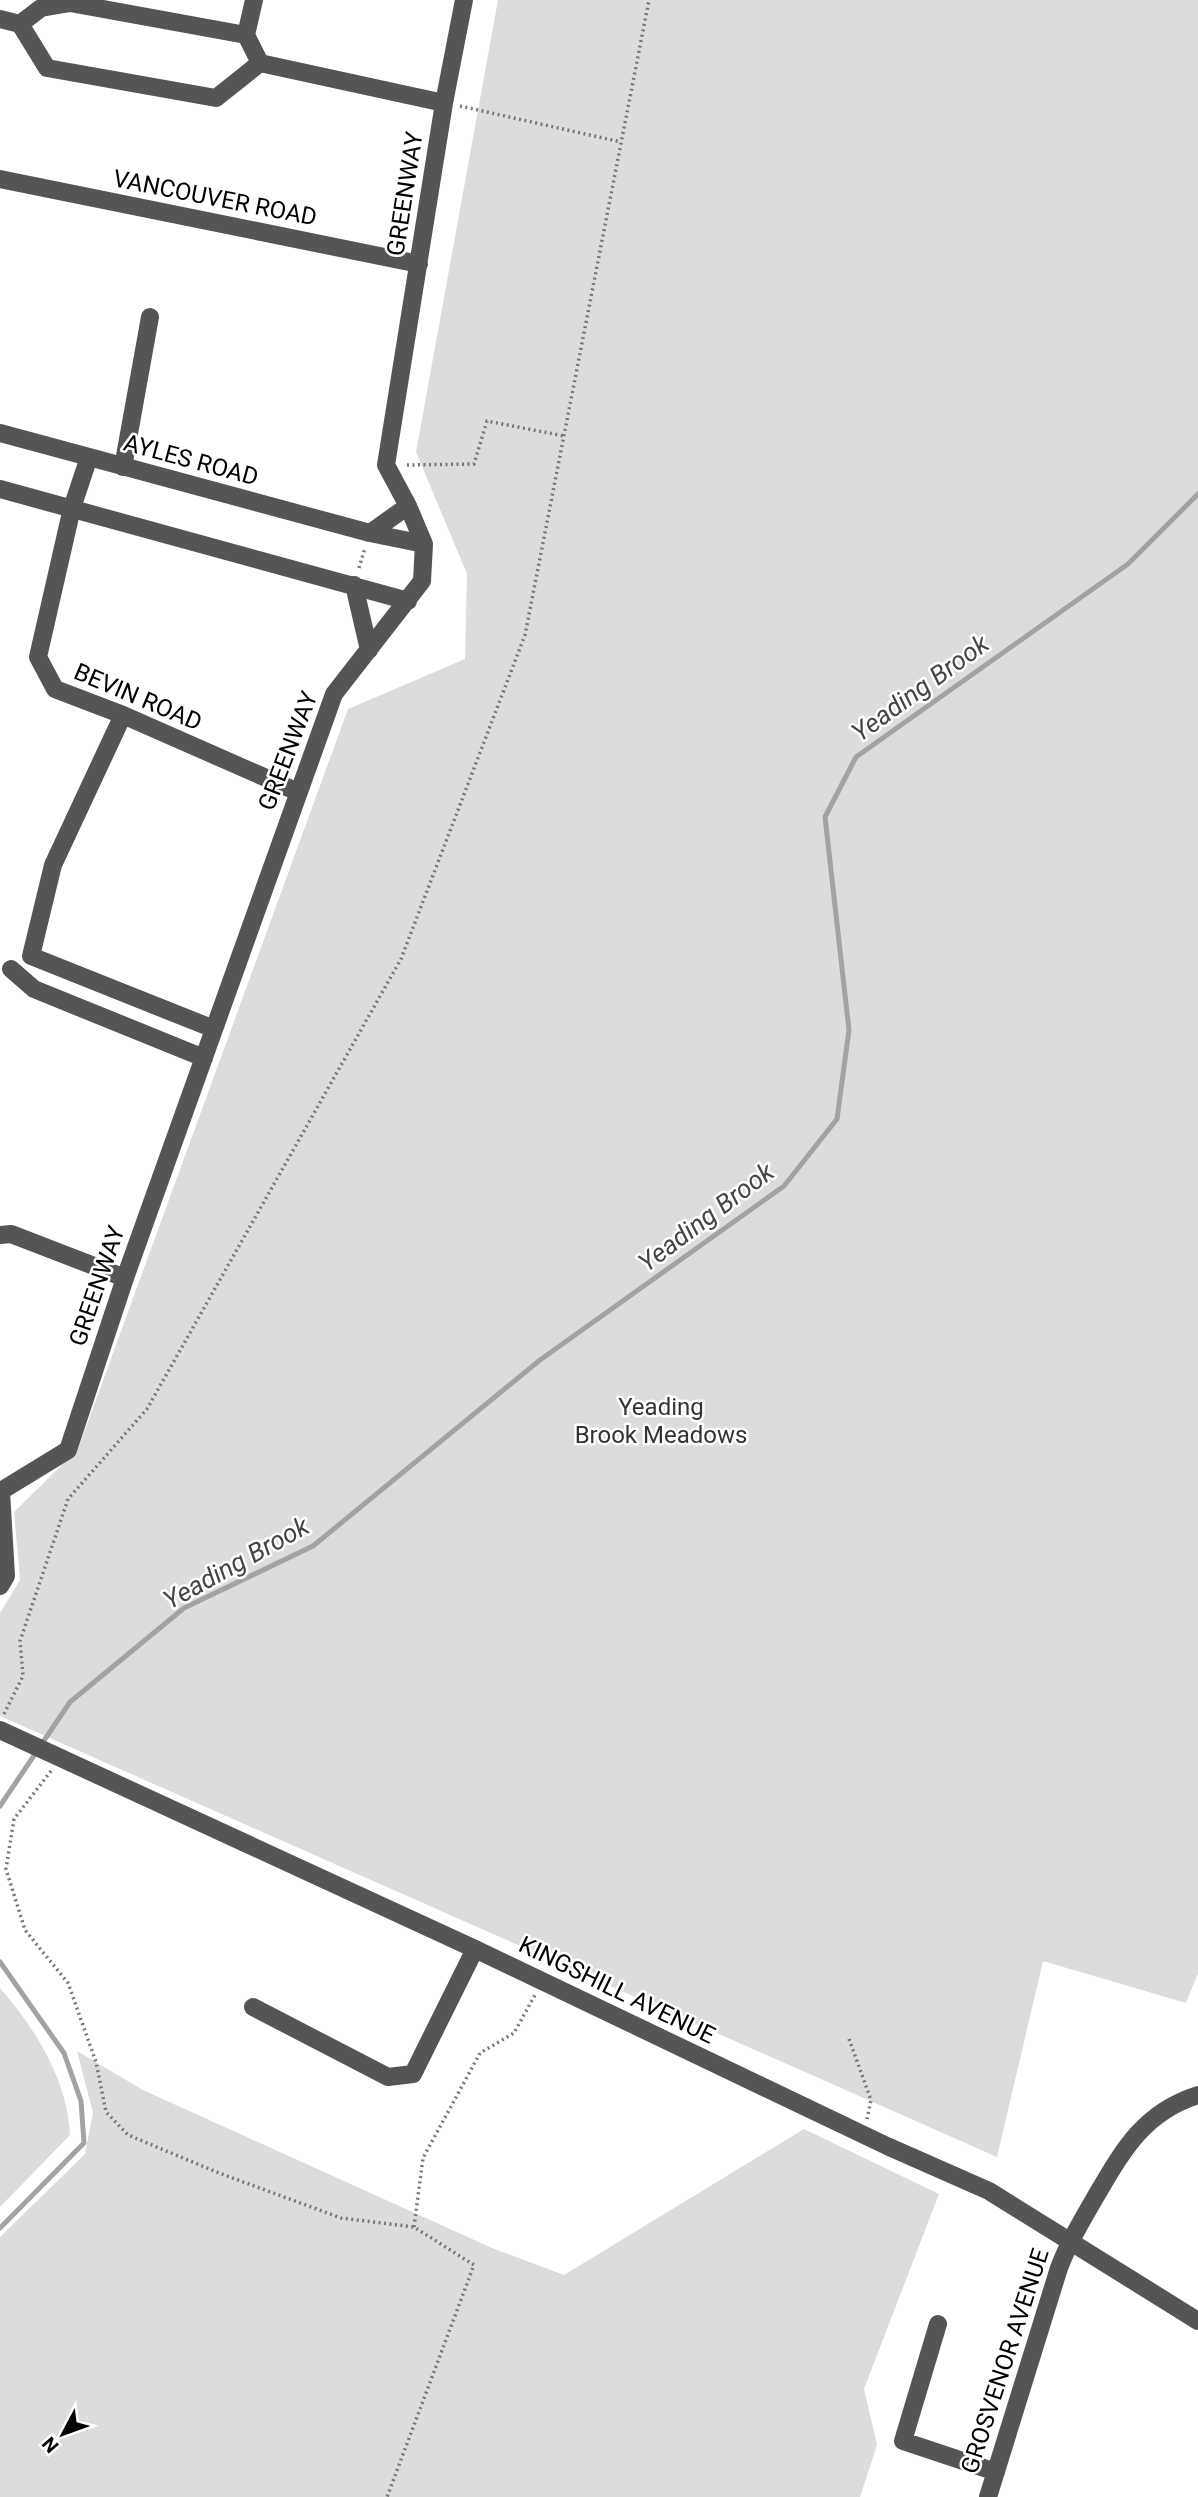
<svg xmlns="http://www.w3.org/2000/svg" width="1198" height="2497" viewBox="0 0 1198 2497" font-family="Roboto,sans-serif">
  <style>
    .green { fill: #dcdcdc }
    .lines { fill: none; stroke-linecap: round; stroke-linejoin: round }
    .stream { stroke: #a3a3a3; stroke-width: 5 }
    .path { stroke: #777; stroke-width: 3.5; stroke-dasharray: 2 3.5; stroke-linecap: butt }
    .minor { stroke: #555; stroke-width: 18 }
    .labels { text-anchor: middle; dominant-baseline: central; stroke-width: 5; stroke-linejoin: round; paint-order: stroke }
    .street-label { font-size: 24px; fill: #000; stroke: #fff }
    .park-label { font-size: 24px; fill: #333; stroke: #fff }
    .water-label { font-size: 26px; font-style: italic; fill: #444; stroke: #fff }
  </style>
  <rect width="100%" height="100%" fill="#fff"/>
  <!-- green -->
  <path class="green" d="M 498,0 L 1198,0 L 1198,1973 L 1186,2003 L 1043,1961 L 997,2157 L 0,1716 L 0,1613 L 20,1580 L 14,1512 L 78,1449 L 348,709 L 465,659 L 467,574 L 416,452 Z
    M 0,1988 C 35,2028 68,2081 70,2135 L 0,2207 Z
    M 77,2051 L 143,2090 L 492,2248 L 564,2275 L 804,2129 L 939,2194 L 864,2389 L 877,2445 L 860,2497 L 0,2497 L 0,2237 L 85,2154 L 93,2113 Z"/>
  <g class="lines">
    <!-- stream -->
    <path class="stream" d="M 0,1806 L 70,1702 L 184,1608 L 313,1546 L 540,1360 L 784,1186 L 837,1119 L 849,1030 L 825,817 L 856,757 L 1128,564 L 1198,494
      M 0,1962 L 64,2053 L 81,2101 L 84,2143 L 0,2228"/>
    <!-- path -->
    <path class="path" d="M 460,106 L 621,142
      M 407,465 L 474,464 L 487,421 L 564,436
      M 359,568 L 365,548
      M 4,1714 L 23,1676 L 20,1641 L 68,1499 L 147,1409 L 401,959 L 525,635 L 649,0
      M 51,1771 L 14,1819 L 6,1869 L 25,1930 L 68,1983 L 96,2062 L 106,2112 L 128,2135 L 219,2173 L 341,2218 L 414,2227 L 474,2265 L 387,2497
      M 849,2039 L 871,2100 L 867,2119
      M 414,2227 L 423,2158 L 480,2053 L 514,2033 L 535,1995"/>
    <!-- minor -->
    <path class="minor" d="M 0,19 L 20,24 L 47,68 L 216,98 L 260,63
      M 20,24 L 41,8 L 70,3 L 246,35 L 260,63
      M 246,35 L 254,0
      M 260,63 L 444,103
      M 0,179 L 419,264
      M 0,433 L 370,533 L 408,506
      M 89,457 L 72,508 L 38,657 L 55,689 L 123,715 L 298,792
      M 123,467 L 150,317
      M 0,489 L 408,601
      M 370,533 L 424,544
      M 354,585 L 369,650
      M 31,956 L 53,865 L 123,715
      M 31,956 L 214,1029
      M 11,969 L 34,989 L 204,1058
      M 0,1235 L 11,1234 L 125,1278
      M 1,1491 L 68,1450 L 125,1278 L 334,694 L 422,581 L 424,544 L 408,506 L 386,465 L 444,103 L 464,0
      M 0,1586 L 6,1576 L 1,1491
      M 0,1730 L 475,1949 L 887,2146 L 989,2191 L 1198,2321
      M 253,2007 L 388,2077 L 413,2074 L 475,1949
      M 938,2324 L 903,2441 L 996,2472
      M 988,2497 L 1059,2268 C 1069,2242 1082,2220 1096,2196 C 1123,2150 1144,2112 1198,2095"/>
  </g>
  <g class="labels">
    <!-- street labels -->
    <g class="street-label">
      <text transform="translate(405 194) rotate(-81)">GREENWAY</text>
      <text transform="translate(215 198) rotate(11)">VANCOUVER ROAD</text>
      <text transform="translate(191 460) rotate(15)">AYLES ROAD</text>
      <text transform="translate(138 697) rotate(23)">BEVIN ROAD</text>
      <text transform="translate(288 751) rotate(-69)">GREENWAY</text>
      <text transform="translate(97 1286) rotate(-71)">GREENWAY</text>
      <text transform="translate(617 1990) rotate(26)">KINGSHILL AVENUE</text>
      <text transform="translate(1005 2361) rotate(-72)">GROSVENOR AVENUE</text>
    </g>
    <!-- park labels -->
    <g class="park-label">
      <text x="661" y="1407">Yeading<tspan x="661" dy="28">Brook Meadows</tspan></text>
    </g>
    <!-- water labels -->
    <g class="water-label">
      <text transform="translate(920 688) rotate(-36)">Yeading Brook</text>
      <text transform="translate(706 1217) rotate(-37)">Yeading Brook</text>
      <text transform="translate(236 1563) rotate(-29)">Yeading Brook</text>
    </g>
  </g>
  <!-- north arrow -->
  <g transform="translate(63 2434) rotate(229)" stroke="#ffffff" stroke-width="5" paint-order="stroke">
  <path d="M0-5L12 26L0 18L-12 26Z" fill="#000000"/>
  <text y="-10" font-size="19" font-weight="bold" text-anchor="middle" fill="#000000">N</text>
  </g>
</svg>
